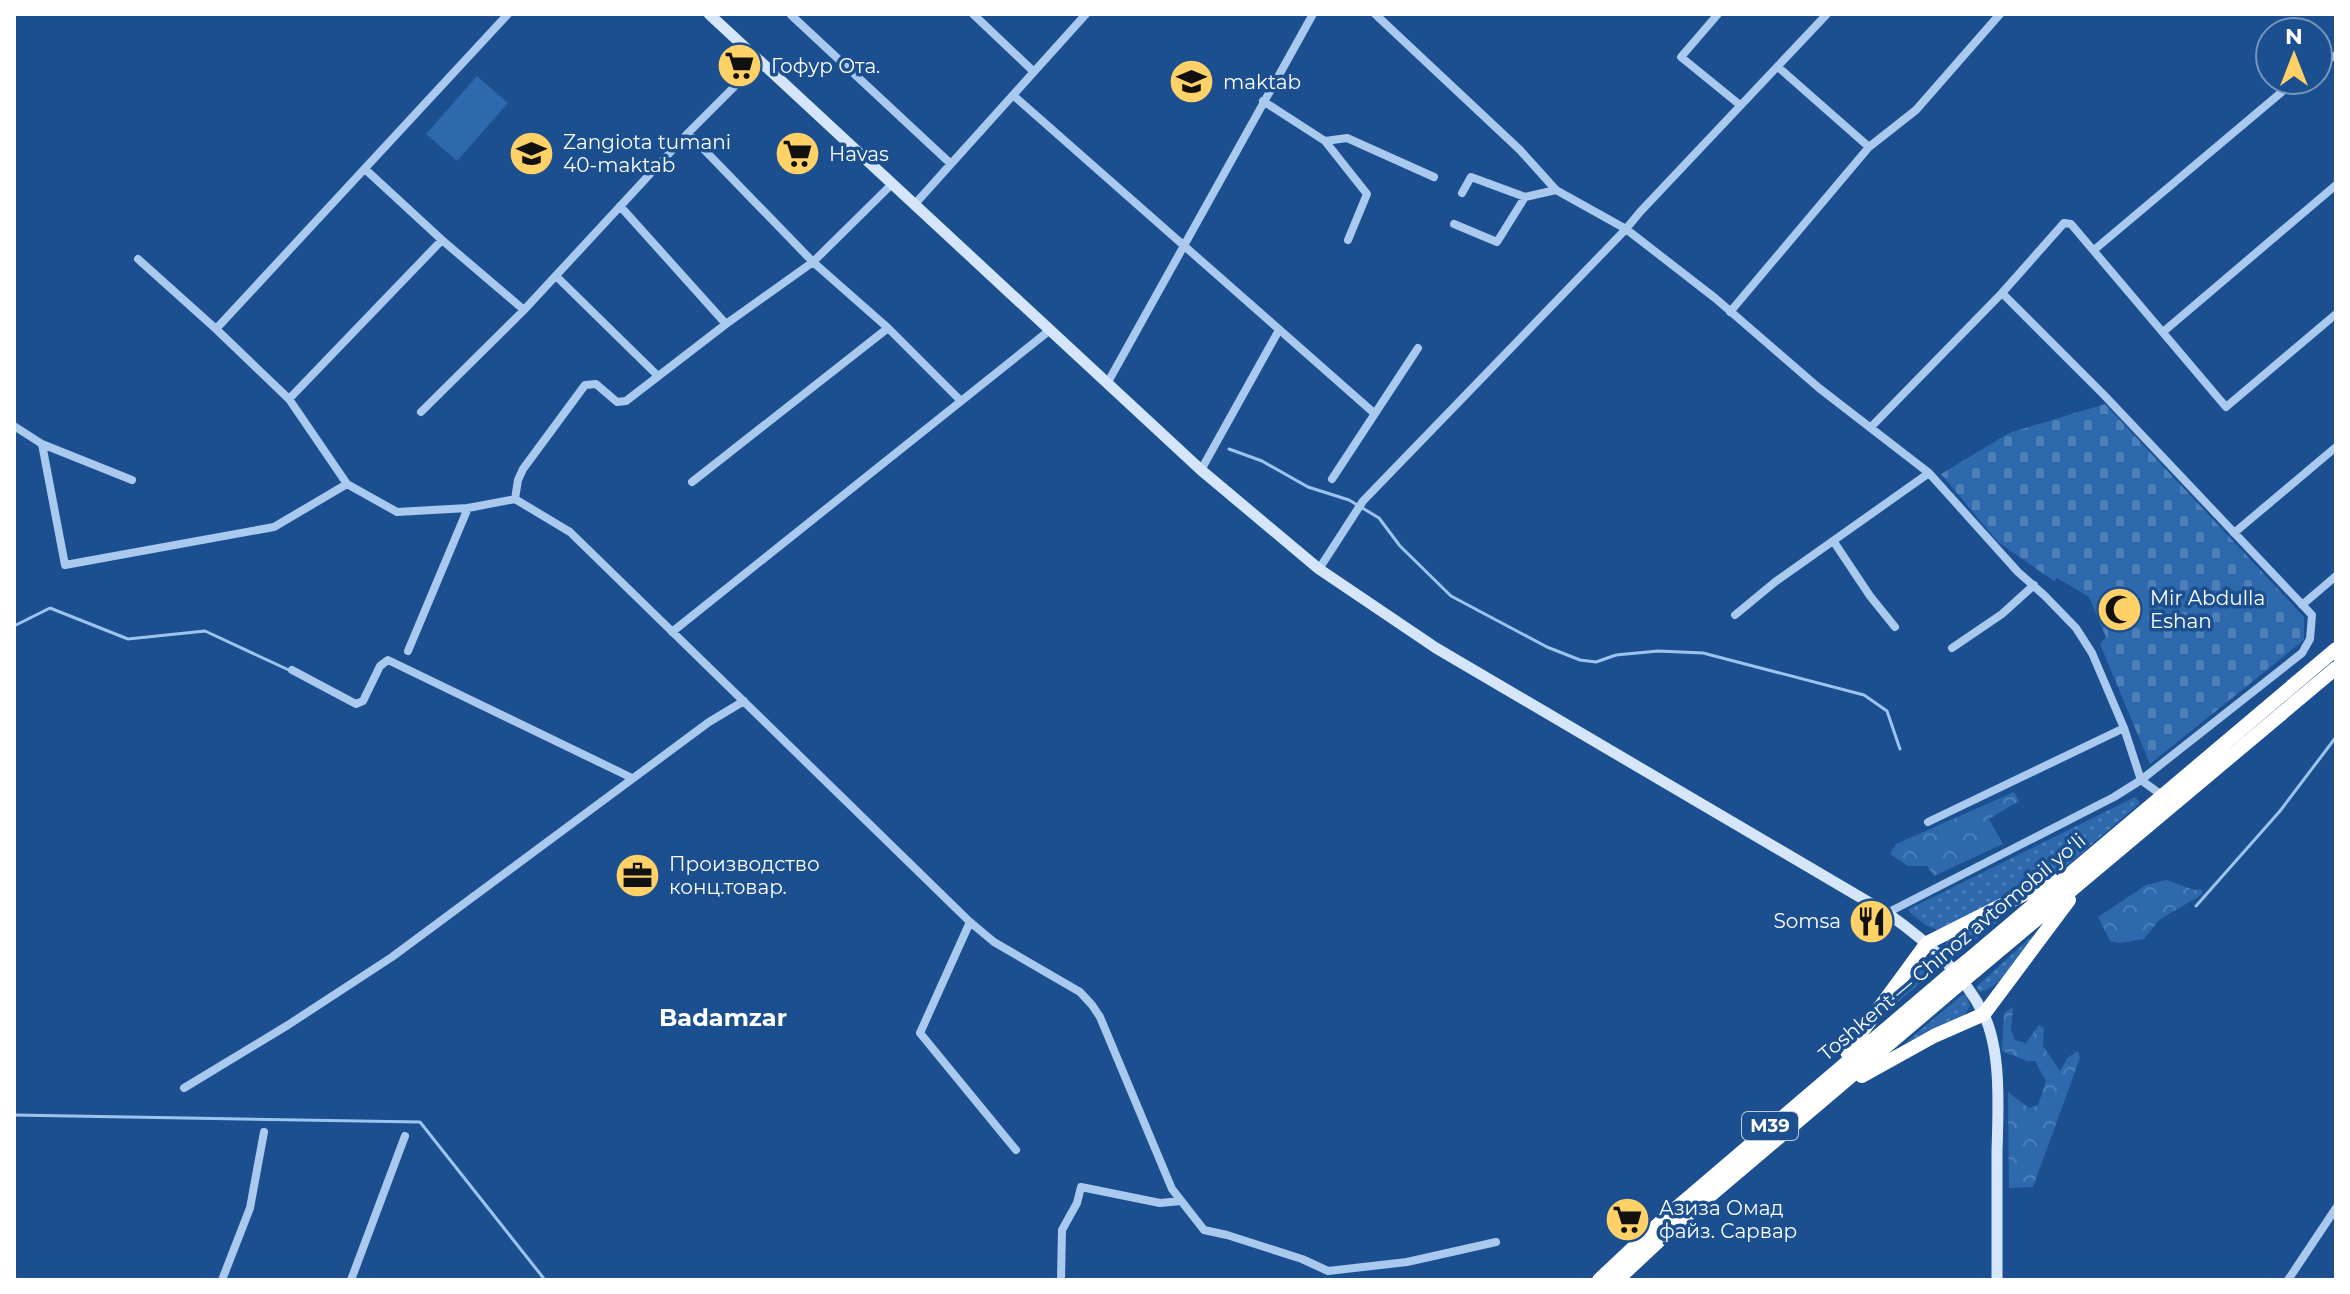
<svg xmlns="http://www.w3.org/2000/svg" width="2350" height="1294" viewBox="0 0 2350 1294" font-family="Montserrat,sans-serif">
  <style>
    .green { fill: url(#green-dots) }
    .forest { fill: url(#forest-crowns) }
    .cemetery { fill: url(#cemetery-stones) }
    .pitch { fill: #2e69ad }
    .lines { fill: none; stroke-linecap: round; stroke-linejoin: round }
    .stream { stroke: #9cc4f0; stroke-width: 3 }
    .street { stroke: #a9c9ee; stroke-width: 8 }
    .secondary { stroke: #d6e6fa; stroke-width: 11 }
    .highway { stroke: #fff; stroke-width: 14 }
    .highway-bridge { stroke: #fff; stroke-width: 14 }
    .labels { text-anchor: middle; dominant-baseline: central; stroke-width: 7; stroke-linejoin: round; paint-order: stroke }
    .shield { fill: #1b4f8f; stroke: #bbcadd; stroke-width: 2 }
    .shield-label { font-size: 18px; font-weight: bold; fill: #fff }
    .poi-label { font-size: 20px; fill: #fff; stroke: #1b4f8f; text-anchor: start }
    .street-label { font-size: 20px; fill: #fff; stroke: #1b4f8f }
    .quarter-label { font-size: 24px; font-weight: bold; fill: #fff; stroke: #1b4f8f }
  </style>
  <defs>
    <pattern id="green-dots" width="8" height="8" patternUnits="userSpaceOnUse" patternTransform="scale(2)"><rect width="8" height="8" fill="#2e69ad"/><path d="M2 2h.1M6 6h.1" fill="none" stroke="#4d80b9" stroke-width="1.8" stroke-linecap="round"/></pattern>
    <pattern id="forest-crowns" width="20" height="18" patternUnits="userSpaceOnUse" patternTransform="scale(2)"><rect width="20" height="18" fill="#2e69ad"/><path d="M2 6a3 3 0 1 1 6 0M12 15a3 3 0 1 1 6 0" fill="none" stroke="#4d80b9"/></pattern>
    <pattern id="cemetery-stones" width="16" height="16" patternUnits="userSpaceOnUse" patternTransform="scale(2)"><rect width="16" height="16" fill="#2e69ad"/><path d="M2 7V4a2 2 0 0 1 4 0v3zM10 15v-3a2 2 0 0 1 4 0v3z" fill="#4d80b9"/></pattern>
  </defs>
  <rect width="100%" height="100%" fill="#1b4f8f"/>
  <!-- green -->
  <path class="green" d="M 2135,797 L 2140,803 L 2062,870 L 1939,930 L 1927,926 L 1909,912 L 1909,909 Z
    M 2028,895 L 1950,962 L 1944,956 L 1944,946 L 1948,940 Z
    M 2043,926 C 2030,943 2000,990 1980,992 L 1976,987 Z
    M 1928,959 L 1939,967 L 1872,1024 L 1921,961 Z
    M 1962,995 L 1966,995 L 1970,1006 L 1964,1016 L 1905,1043 Z"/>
  <!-- forest -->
  <path class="forest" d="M 2014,792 L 2019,801 L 1989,819 L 2003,844 L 1934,876 L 1927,866 L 1908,866 L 1890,854 L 1896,844 Z
    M 2167,880 L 2194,890 L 2201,889 L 2203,894 L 2159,920 L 2144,939 L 2119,943 L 2110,941 L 2098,917 L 2146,885 Z
    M 2013,1007 L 2011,1030 L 2015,1040 L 2026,1043 L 2039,1025 L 2044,1028 L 2043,1046 L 2060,1071 L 2067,1058 L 2078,1051 L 2080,1058 L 2033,1187 L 2009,1188 L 2008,1092 L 2029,1108 L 2038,1105 L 2046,1081 L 2035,1061 L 2027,1061 L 2002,1051 L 2004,1013 Z"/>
  <!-- cemetery -->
  <path class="cemetery" d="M 2105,404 L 2304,617 L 2304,640 L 2150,764 L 2100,644 L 2106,637 L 2089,597 L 2057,578 L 2054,581 L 1998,542 L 1941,474 L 2009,433 Z"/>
  <!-- pitch -->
  <path class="pitch" d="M 477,76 L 508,103 L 457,161 L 426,134 Z"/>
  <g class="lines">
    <!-- stream -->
    <path class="stream" d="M 1229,449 L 1262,461 L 1308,487 L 1349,500 L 1379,518 L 1400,546 L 1451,596 L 1547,647 L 1580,660 L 1596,662 L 1616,655 L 1658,651 L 1703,653 L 1864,695 L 1887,711 L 1900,749
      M 14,626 L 50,608 L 128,639 L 205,631 L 291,671
      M 2196,906 L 2280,811 L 2336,737
      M 14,1115 L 420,1122 L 545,1280"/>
    <!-- street -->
    <path class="street" d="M 973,14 L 1033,71
      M 1375,14 L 1520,150 L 1556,190 L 1626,229 L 1715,298 L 1819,388 L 1929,473 L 2018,572 L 2045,596 L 2076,628 L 2092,653 L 2124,728 L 2141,780 L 2163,796
      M 1718,14 L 1681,57 L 1740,105
      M 791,15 L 951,164
      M 2318,65 L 2336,55
      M 1778,67 L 1869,147
      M 1014,96 L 1374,413
      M 1263,101 L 1325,141 L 1367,194 L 1348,240
      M 688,133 L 813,262 L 888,328 L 960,400
      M 1325,141 L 1347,138 L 1434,177
      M 365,169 L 442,240 L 524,310
      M 1462,193 L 1471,177 L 1525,197 L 1556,190
      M 914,205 L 1086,14
      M 620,206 L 726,324
      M 1454,224 L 1497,242 L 1525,197
      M 2094,250 L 2296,80
      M 138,259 L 216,329 L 289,399 L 347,484 L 397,512 L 468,508 L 515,499 L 570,532 L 970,922 L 994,942 L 1080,992 L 1092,1005 L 1100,1017 L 1172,1189 L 1204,1230 L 1227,1235 L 1302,1259 L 1328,1271 L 1407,1262 L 1496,1242
      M 556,276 L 658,376
      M 1730,312 L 1869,147 L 1916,110 L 2000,14
      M 216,329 L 508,14
      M 2163,332 L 2336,185
      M 1108,382 L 1313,14
      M 289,399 L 442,240
      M 421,412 L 524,310 L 688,133 L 759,62
      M 14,426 L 42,444 L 65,565 L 274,527 L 347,484
      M 1871,427 L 2002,293 L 2064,223 L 2071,224 L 2226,407 L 2336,314
      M 42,444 L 132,480
      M 1201,470 L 1279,330
      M 1332,479 L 1418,348
      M 692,482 L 888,328
      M 515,499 L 518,480 L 523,469 L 585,385 L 596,384 L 617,402 L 626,401 L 726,324 L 813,262 L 891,185
      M 2234,533 L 2336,447
      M 1834,542 L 1870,596 L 1895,627
      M 1319,569 L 1363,501 L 1626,229 L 1640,212 L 1827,14
      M 2302,605 L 2336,576
      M 1735,615 L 1775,582 L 1929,473
      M 672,632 L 1050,330
      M 1952,648 L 2002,614 L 2034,585
      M 408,651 L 468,508
      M 292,670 L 356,704 L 363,701 L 380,666 L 388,660 L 632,778
      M 1928,822 L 2124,728
      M 1887,913 L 2114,797 L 2141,780 L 2302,653 L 2310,639 L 2312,615 L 2104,395 L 2002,293
      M 970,922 L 920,1033 L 1016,1150
      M 184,1088 L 288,1025 L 392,957 L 709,722 L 744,701
      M 222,1280 L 250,1208 L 264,1132
      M 351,1280 L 405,1136
      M 1061,1280 L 1062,1230 L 1077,1203 L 1081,1187 L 1160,1203 L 1181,1201
      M 2288,1280 L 2336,1208"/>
    <!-- secondary -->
    <path class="secondary" d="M 709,14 L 1201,470 L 1319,569 L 1436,648 L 1887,913 C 1924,939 1963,972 1983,1013 C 2002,1050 1998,1111 1997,1152 C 1997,1195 1997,1237 1997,1280"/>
    <!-- highway -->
    <path class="highway" d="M 1967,961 L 2336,649
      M 1975,971 L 2336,668
      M 1847,1052 L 1927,943 L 2052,880
      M 1862,1076 L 1934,1036 L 1984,1014 L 2069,900
      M 1599,1280 L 1668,1215 L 1947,977
      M 1617,1280 L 1679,1222 L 1956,987"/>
    <!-- highway-bridge -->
    <path class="highway-bridge" d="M 1947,977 L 1967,961
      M 1956,987 L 1975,971"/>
  </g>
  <!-- icons -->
  <defs>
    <symbol id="supermarket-disc" viewBox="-11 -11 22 22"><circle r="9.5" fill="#ffd166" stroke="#1b4f8f"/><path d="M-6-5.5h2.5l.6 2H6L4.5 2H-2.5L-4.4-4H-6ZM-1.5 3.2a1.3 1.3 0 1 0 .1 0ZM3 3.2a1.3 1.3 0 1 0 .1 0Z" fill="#111"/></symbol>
    <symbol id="school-disc" viewBox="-11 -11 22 22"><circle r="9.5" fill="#ffd166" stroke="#1b4f8f"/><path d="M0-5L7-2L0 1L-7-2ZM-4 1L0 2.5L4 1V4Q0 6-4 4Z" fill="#111"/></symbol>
    <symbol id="mosque-disc" viewBox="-11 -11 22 22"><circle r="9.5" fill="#ffd166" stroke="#1b4f8f"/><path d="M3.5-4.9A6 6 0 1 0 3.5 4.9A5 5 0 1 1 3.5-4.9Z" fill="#111"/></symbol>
    <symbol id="office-disc" viewBox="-11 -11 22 22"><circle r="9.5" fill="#ffd166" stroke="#1b4f8f"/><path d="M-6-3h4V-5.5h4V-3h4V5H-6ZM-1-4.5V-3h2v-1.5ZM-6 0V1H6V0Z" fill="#111"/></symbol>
    <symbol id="restaurant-disc" viewBox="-11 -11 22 22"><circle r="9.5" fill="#ffd166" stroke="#1b4f8f"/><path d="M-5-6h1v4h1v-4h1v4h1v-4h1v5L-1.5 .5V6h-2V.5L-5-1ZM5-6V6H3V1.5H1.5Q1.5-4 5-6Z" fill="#111"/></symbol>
  </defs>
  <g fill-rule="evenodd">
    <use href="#supermarket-disc" x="714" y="40" width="51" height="51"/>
    <use href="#school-disc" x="1166" y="56" width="51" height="51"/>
    <use href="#school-disc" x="506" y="128" width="51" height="51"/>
    <use href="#supermarket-disc" x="772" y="128" width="51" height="51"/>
    <use href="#mosque-disc" x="2094" y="584" width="51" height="51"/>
    <use href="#office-disc" x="612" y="850" width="51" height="51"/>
    <use href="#restaurant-disc" x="1846" y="896" width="51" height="51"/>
    <use href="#supermarket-disc" x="1602" y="1194" width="51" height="51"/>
  </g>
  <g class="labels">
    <!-- shield labels -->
    <rect class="shield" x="1742" y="1112" width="56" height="28" rx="6"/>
    <g class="shield-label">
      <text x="1770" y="1126">M39</text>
    </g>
    <!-- poi labels -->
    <g class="poi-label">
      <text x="771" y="66">Гофур Ота.</text>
      <text x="1223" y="82">maktab</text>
      <text x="563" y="142">Zangiota tumani<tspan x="563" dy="23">40-maktab</tspan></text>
      <text x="829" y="154">Havas</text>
      <text x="2150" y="598">Mir Abdulla<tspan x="2150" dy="23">Eshan</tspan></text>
      <text x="669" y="864">Производство<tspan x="669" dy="23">конц.товар.</tspan></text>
      <text x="1841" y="921" text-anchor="end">Somsa</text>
      <text x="1659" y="1208">Азиза Омад<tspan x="1659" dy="23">файз. Сарвар</tspan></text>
    </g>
    <!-- street labels -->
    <g class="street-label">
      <text transform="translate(1952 947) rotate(-40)">Toshkent — Chinoz avtomobil yoʻli</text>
    </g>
    <!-- quarter labels -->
    <g class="quarter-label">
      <text x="723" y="1017">Badamzar</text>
    </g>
  </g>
  <!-- border -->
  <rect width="2350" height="1294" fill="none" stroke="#ffffff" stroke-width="32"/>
  <!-- north arrow -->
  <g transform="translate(2294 56)"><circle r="38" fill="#1b4f8f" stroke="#7695bc" stroke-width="2"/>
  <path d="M0-6L14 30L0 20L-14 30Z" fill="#ffd166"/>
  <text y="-12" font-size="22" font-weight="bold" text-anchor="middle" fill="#ffffff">N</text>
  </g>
</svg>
